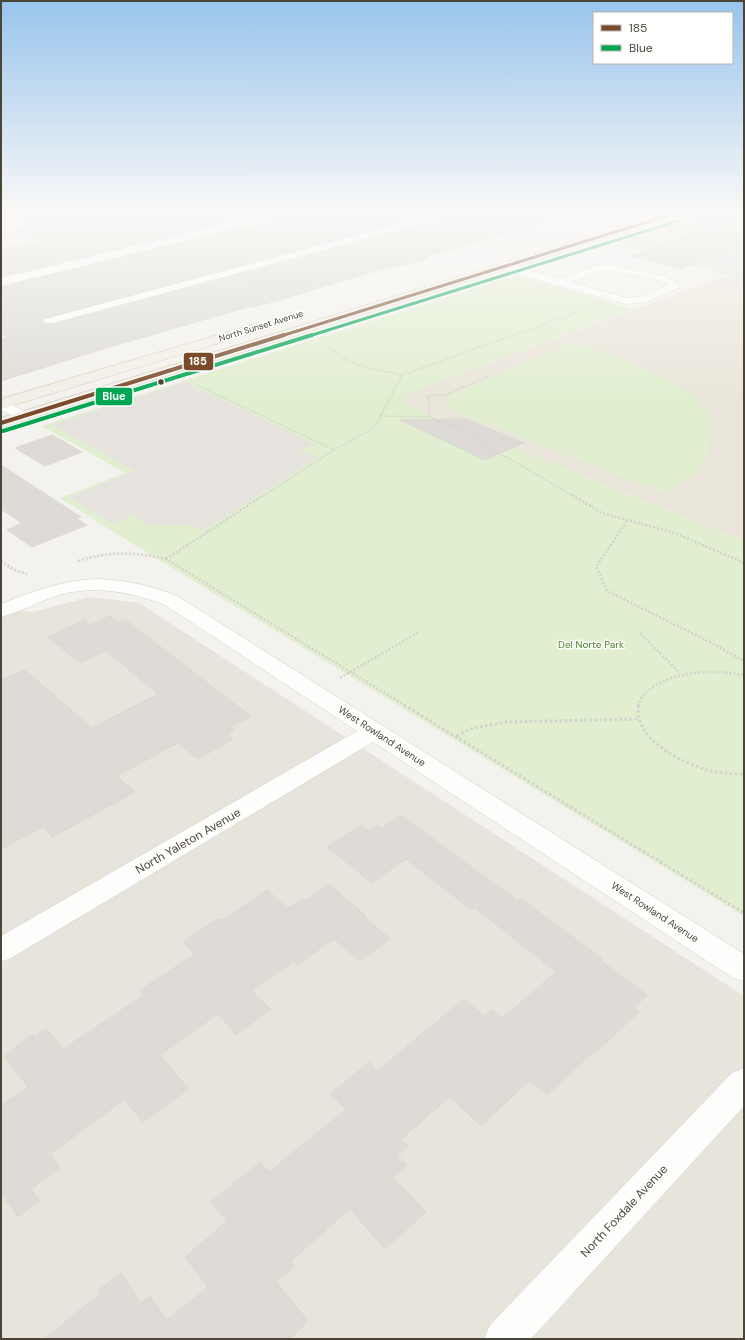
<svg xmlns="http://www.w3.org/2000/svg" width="745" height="1340" viewBox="0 0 745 1340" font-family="'DM Sans',sans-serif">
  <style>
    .residential { fill: #e7e4dc }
    .education { fill: #eae5da }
    .green { fill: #e1eecf }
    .parking { fill: #e6e3df }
    .building { fill: #dedbd6; stroke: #dcd9d4 }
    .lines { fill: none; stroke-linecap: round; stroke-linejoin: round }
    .service-casing { stroke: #d2d0cb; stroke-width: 1 }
    .minor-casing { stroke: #d2d0cb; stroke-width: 1 }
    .tertiary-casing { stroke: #d2d0cb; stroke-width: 1 }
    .primary-casing { stroke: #d6cebb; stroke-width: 1 }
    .path-far2 { stroke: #d3d2cc; stroke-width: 1.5; stroke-dasharray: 1 1; stroke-linecap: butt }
    .path-far1 { stroke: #d3d2cc; stroke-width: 2.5; stroke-dasharray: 2 2; stroke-linecap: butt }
    .path { stroke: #d3d2cc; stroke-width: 3; stroke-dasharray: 2.5 2.5; stroke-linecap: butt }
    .service { fill: #fdfdfc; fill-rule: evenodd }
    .minor { fill: #fdfdfc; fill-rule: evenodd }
    .tertiary { fill: #fdfdfc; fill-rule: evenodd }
    .primary { fill: #f2efe6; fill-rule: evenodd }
    .bus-1-far1-casing { stroke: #fff; stroke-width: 4.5 }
    .bus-1-casing { stroke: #fff; stroke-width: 6 }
    .bus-2-far1-casing { stroke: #fff; stroke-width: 4.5 }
    .bus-2-casing { stroke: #fff; stroke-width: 6 }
    .bus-1-far1 { stroke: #7a4b2a; stroke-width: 3 }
    .bus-1 { stroke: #7a4b2a; stroke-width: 4 }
    .bus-2-far1 { stroke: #00a651; stroke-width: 3 }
    .bus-2 { stroke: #00a651; stroke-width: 4 }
    .bus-dot { fill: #4b4439; stroke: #fff; stroke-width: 1.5 }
    .labels { text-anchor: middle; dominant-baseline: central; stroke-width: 3; stroke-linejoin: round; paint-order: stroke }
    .far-street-label { font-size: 9px; fill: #4b4439; stroke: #fff }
    .park-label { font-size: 10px; fill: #4a7f2a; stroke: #fff }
    .street-label { font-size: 10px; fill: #4b4439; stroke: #fff }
    .near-street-label { font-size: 12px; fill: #4b4439; stroke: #fff }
    .line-badge { stroke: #fff; stroke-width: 1.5 }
    .badge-label { font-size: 11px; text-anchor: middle; font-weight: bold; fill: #fff }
  </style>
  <rect width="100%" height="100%" fill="#f4f2ee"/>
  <!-- residential -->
  <path class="residential" d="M 705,213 L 744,213 L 744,245 L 664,226 Z
    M 89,597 L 139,603 L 744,996 L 744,1339 L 1,1339 L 1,608 L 33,612 Z"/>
  <!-- education -->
  <path class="education" d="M 664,226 L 744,245 L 744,541 L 406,404 L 405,394 L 727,275 L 613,244 Z"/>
  <!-- green -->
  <path class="green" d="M 516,275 L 633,309 L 406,394 L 406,404 L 744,541 L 744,916 L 128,541 L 60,498 L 125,473 L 42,426 Z
    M 574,342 C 609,355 688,379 707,411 C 714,423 711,437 708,450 C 706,455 705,463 702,467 C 698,474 673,489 665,494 L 450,409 L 447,396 Z"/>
  <!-- parking -->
  <path class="parking" d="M 702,236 L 744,246 L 744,277 L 655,254 Z
    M 185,382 L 315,444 L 298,451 L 318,457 L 204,530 L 191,525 L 148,525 L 133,515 L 113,524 L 69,497 L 134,471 L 52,425 Z"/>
  <!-- building -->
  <path class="building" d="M 1,213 L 214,213 L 235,221 L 1,276 L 1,250 L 40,241 L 15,231 L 32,227 Z
    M 292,213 L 393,213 L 406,217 L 418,214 L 424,216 L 45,318 L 42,322 L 45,324 L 53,324 L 440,220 L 444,221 L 444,219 L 453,216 L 455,213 L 551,213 L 552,220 L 425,257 L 426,260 L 379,270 L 276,301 L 253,307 L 248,307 L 106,348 L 1,381 L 1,339 L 7,337 L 1,334 L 1,287 L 251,226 L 260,229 L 260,224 L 290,216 Z
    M 714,225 L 744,233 L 744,244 L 680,269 L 631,256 Z
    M 466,419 L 524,443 L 485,460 L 400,420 Z
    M 52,435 L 82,452 L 45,466 L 15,448 Z
    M 1,465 L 81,517 L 76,518 L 87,525 L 32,547 L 7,530 L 22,523 L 1,509 Z
    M 110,616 L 118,622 L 124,619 L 251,716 L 231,727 L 234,730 L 227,734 L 233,739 L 198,759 L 178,743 L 117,776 L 135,792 L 52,837 L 43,827 L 1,849 L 1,680 L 25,670 L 92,728 L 158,694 L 106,651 L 80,663 L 48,637 L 85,620 L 90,625 Z
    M 401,815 L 517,900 L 520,898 L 603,959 L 601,961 L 647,995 L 634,1008 L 639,1012 L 596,1052 L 594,1051 L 547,1095 L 530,1080 L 481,1126 L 450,1097 L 401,1139 L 408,1146 L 397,1155 L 407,1165 L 393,1178 L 426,1212 L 385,1249 L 350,1209 L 291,1261 L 295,1266 L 276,1282 L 308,1321 L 290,1339 L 44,1339 L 101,1293 L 99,1290 L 121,1273 L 141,1303 L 150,1296 L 167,1320 L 208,1287 L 185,1257 L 227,1221 L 211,1202 L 260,1162 L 269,1172 L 346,1109 L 330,1094 L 369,1062 L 377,1071 L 464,999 L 485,1016 L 492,1010 L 502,1018 L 556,972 L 475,908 L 472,910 L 406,859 L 372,883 L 327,847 L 361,825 L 368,831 L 377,825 L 382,828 Z
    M 329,884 L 366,916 L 364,917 L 390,939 L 360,961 L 334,939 L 297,965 L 294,961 L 252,991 L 271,1009 L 236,1035 L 218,1014 L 160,1055 L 189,1089 L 143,1122 L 124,1100 L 50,1154 L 60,1168 L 31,1189 L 40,1201 L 18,1217 L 1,1193 L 1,1105 L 28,1087 L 4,1056 L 33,1034 L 35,1036 L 46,1028 L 63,1049 L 144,995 L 140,990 L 195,954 L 183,942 L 219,918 L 221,921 L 267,890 L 288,908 L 302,899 L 305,901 Z"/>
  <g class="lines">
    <defs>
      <path id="service" d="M 440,213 L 454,213 L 453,215 L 53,323 L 45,323 L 43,321 L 45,319 Z
        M 506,263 L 560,279 L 595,266 L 609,264 L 668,277 L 680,286 L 679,288 L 646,302 L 626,304 L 555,285 L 502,268 L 501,266 L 502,264 ZM 609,270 L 661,281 L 668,285 L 640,297 L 626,298 L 571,282 L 601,271 Z"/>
      <path id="minor" d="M 273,213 L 291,213 L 290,215 L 1,286 L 1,278 Z
        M 97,579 C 126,580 153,586 179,597 L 744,954 L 744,981 L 733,978 L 373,742 L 11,958 L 1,962 L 1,936 L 357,731 L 165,605 C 132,592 94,585 59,595 C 39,601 21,612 1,617 L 1,604 C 33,591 63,580 97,579 Z
        M 744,1068 L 744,1106 L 531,1339 L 484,1339 L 490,1325 L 732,1073 Z"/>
      <path id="tertiary" d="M 1,399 L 28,413 L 31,416 L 28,419 L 23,421 L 18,419 L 1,410 Z"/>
      <path id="primary" d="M 665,213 L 681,213 L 680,215 L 1,428 L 1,418 Z
        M 258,323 L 263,324 L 265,327 L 263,330 L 1,409 L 1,399 Z"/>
    </defs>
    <!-- service casing -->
    <use href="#service" class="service-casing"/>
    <!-- minor casing -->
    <use href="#minor" class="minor-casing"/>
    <!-- tertiary casing -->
    <use href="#tertiary" class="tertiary-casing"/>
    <!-- primary casing -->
    <use href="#primary" class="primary-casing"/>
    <!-- path-far2 -->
    <path class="path-far2" d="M 327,345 C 348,366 374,369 402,375
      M 488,377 L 445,395 L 428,395 L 430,417 L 478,436 L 486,448 L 510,459 L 573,496
      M 197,385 L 334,450
      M 380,416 L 430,417
      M 263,496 L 334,450 L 370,430 L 377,423 L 402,375 L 581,311"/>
    <!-- path-far1 -->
    <path class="path-far1" d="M 572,495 L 602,513 L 675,533 L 744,563
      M 627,521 L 596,567 L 607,591 L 710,642 L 744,661
      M 166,559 L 264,495
      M 1,561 L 14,570 L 27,574
      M 78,561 C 108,551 136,552 166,559 L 406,706
      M 640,633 L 680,673
      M 340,678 L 419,632
      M 638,706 C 641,696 648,690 656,685 C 684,670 713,670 744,675"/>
    <!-- path -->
    <path class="path" d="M 404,705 L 744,913
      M 639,705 C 632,738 681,762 707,770 C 719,773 731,774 744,774
      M 457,736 L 473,728 L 507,722 L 638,719"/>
    <!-- service -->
    <use href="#service" class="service"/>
    <!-- minor -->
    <use href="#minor" class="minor"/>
    <!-- tertiary -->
    <use href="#tertiary" class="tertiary"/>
    <!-- primary -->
    <use href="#primary" class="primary"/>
    <defs>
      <path id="bus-1-far1" d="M 281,336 L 676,213"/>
      <path id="bus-1" d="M 1,423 L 284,335"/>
      <path id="bus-2-far1" d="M 309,336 L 678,221"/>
      <path id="bus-2" d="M 3,431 L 312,335"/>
    </defs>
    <!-- bus-1-far1 casing -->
    <use href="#bus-1-far1" class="bus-1-far1-casing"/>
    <!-- bus-1 casing -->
    <use href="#bus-1" class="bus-1-casing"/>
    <!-- bus-2-far1 casing -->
    <use href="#bus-2-far1" class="bus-2-far1-casing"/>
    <!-- bus-2 casing -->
    <use href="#bus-2" class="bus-2-casing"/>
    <!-- bus-1-far1 -->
    <use href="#bus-1-far1" class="bus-1-far1"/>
    <!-- bus-1 -->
    <use href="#bus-1" class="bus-1"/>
    <!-- bus-2-far1 -->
    <use href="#bus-2-far1" class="bus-2-far1"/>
    <!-- bus-2 -->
    <use href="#bus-2" class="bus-2"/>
  </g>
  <!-- sky -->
  <linearGradient id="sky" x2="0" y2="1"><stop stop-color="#98c4ec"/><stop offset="0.53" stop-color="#faf9f7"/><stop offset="1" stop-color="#faf9f7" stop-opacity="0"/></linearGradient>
  <rect width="745" height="401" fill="url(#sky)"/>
  <!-- markers -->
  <circle class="bus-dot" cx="161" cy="382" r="3.5"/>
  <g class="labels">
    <!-- far-street labels -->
    <g class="far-street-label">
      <text transform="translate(261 326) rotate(-17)">North Sunset Avenue</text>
    </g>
    <!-- park labels -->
    <g class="park-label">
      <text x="591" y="644">Del Norte Park</text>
    </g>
    <!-- street labels -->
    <g class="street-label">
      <text transform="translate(382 736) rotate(33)">West Rowland Avenue</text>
      <text transform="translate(655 912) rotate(33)">West Rowland Avenue</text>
    </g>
    <!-- near-street labels -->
    <g class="near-street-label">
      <text transform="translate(188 841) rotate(-30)">North Yaleton Avenue</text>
      <text transform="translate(624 1211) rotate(-47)">North Foxdale Avenue</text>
    </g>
  </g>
  <g class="line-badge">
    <rect x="183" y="352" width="31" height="19" rx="4" fill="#7a4b2a"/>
    <rect x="95" y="387" width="38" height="19" rx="4" fill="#00a651"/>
  </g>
  <g class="badge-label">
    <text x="198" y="365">185</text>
    <text x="114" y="400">Blue</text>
  </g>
  <!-- border -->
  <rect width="745" height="1340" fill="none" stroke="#4b4439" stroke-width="4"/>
  <!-- legend -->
  <rect x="593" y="12" width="140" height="52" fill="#ffffff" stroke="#b7b4b0"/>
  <rect x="601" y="25" width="20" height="6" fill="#7a4b2a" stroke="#b7b4b0"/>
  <text x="629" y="32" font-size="12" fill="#4b4439">185</text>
  <rect x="601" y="45" width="20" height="6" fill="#00a651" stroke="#b7b4b0"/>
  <text x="629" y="52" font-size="12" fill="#4b4439">Blue</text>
</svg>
